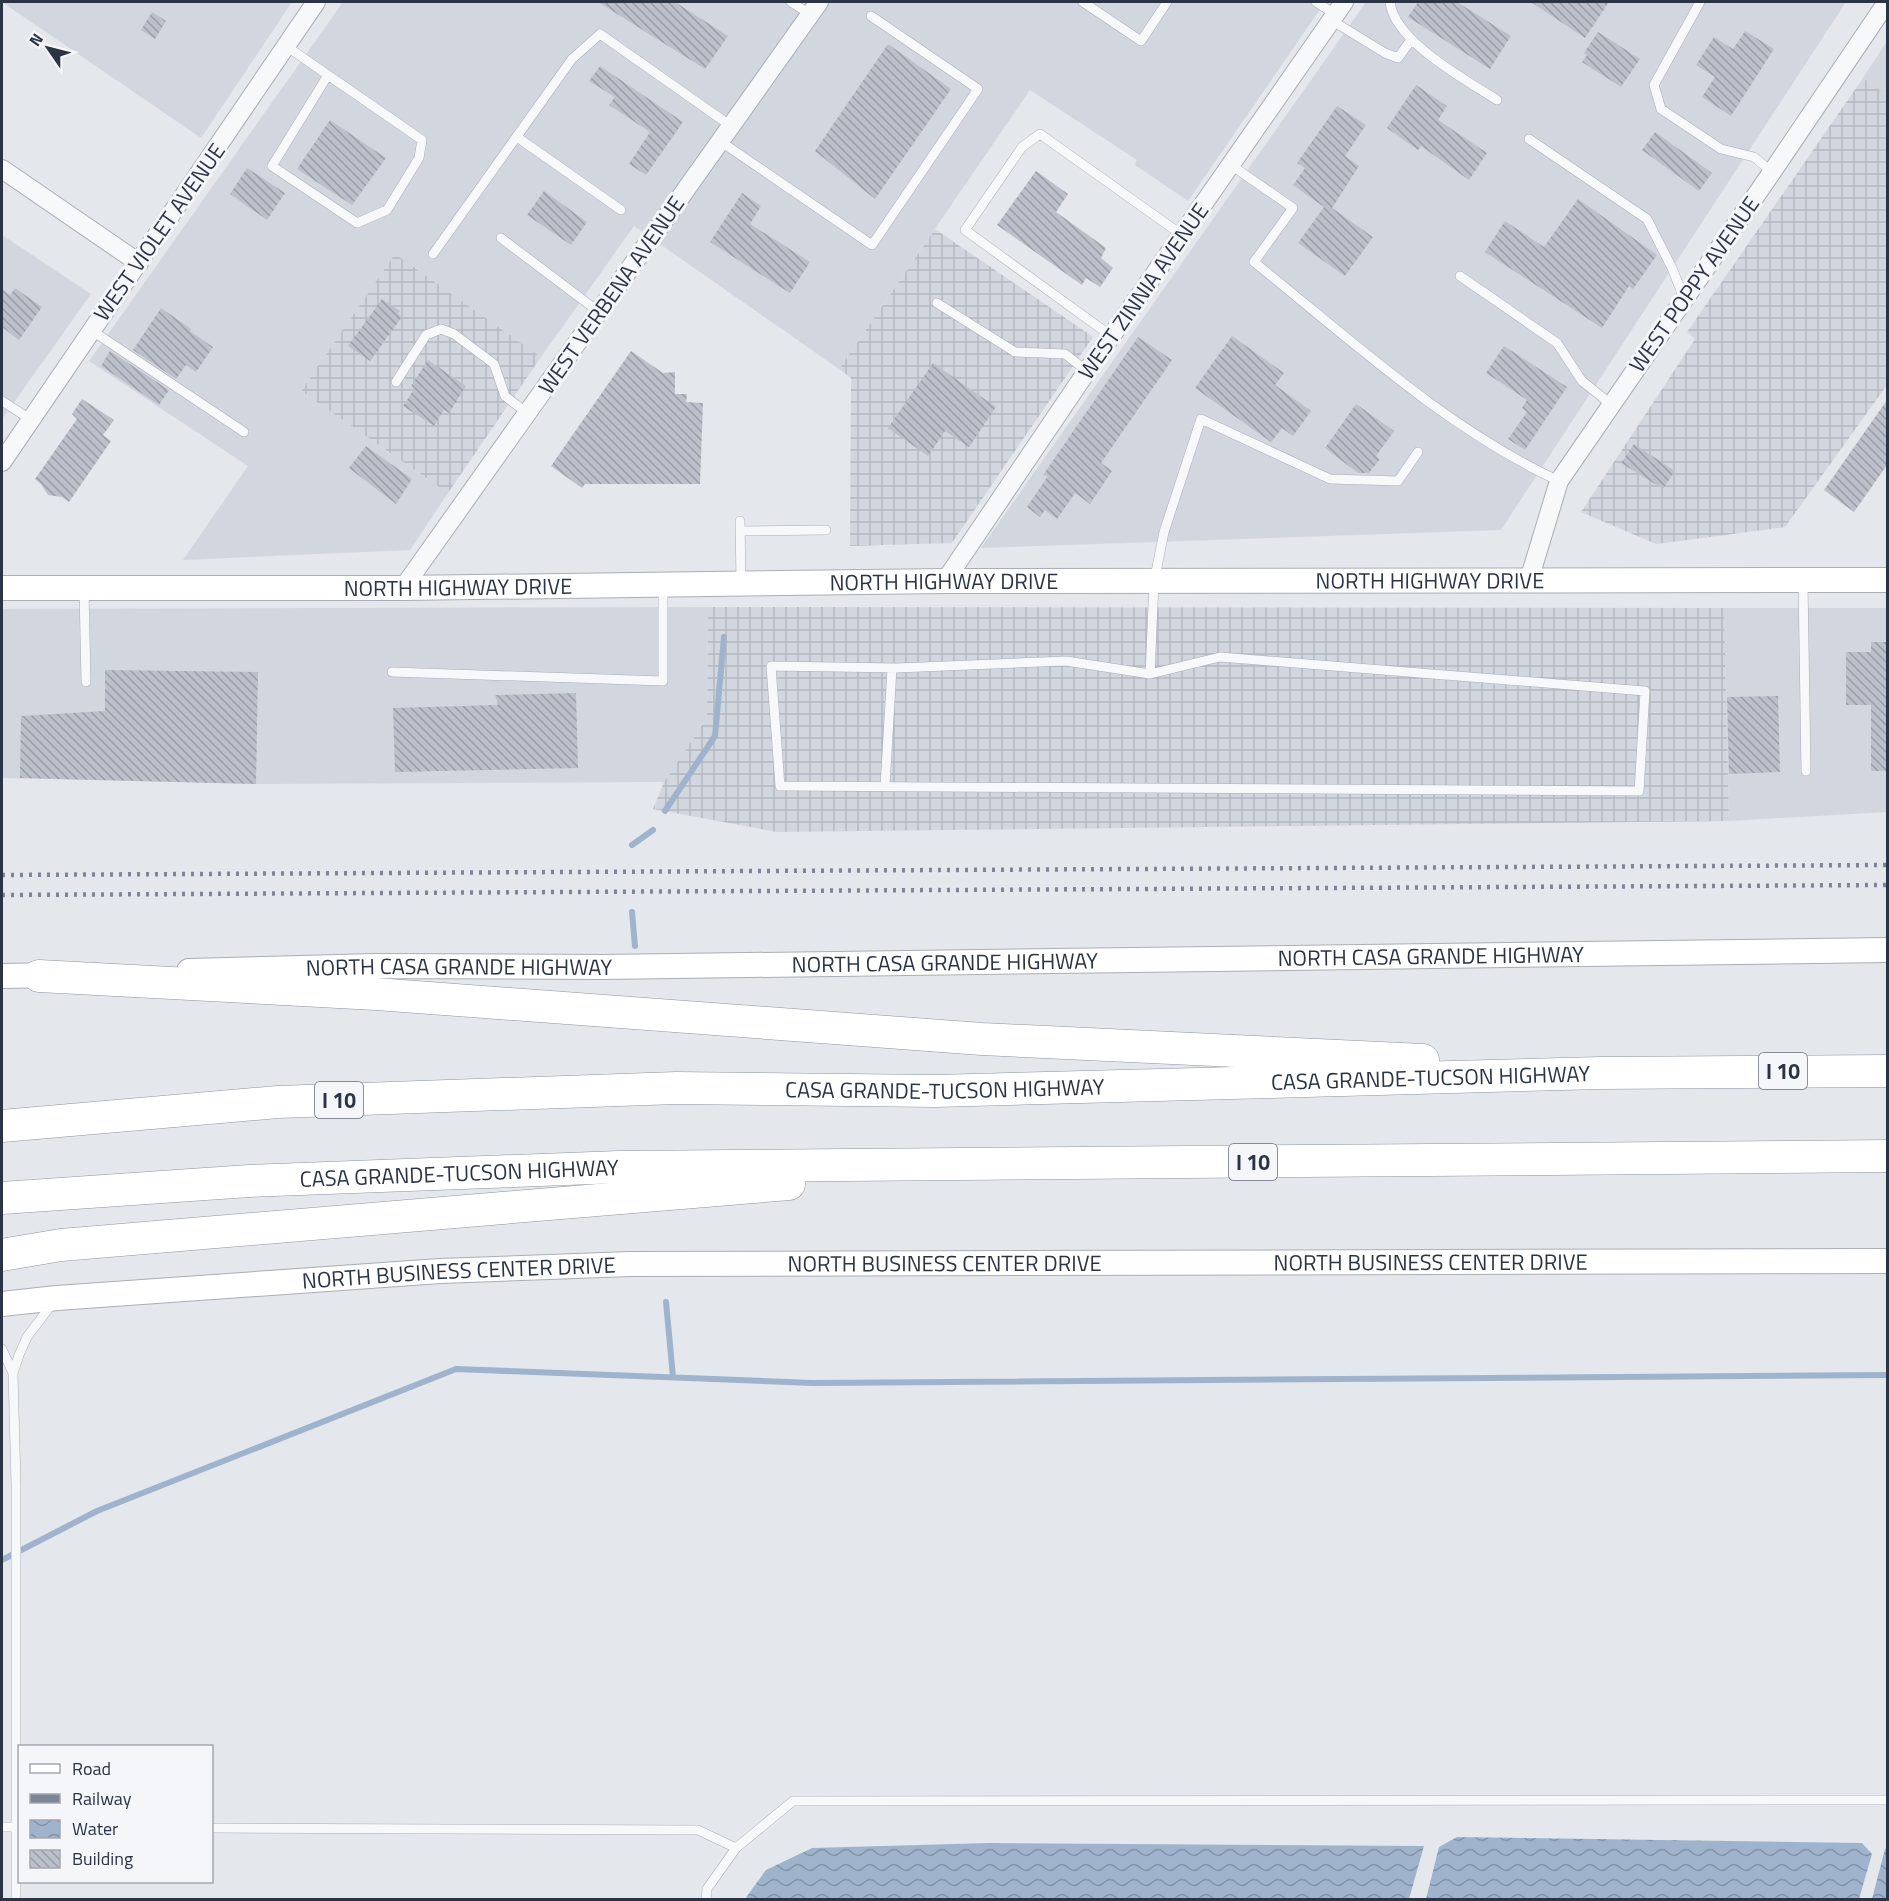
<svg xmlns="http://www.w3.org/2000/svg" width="1889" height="1901" viewBox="0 0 1889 1901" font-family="'Titillium Web',sans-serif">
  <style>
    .built { fill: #d2d6de }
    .industrial { fill: url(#industrial-grid) }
    .water { fill: url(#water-waves) }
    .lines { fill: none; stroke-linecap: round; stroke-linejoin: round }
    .stream { stroke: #9fb4cc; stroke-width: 6 }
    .building { fill: url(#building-back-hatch) }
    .lane-casing { stroke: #a9aeb7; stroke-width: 10 }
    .street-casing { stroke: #a9aeb7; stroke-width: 20 }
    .secondary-casing { stroke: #a9aeb7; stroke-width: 26 }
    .highway-casing { stroke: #8b94a3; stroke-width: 33 }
    .lane { stroke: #f7f8fa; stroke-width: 9 }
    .street { stroke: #f7f8fa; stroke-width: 18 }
    .secondary { stroke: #fff; stroke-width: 24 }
    .highway { stroke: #fff; stroke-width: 32 }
    .rail { stroke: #7d8696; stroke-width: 4.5; stroke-dasharray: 3 6; stroke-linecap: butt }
    .labels { text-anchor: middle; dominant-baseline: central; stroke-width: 6; stroke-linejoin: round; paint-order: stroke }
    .shield { fill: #f4f6f9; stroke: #676e7b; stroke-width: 1.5 }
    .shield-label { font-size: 21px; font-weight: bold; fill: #2b3445 }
    .street-label { font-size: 22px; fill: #2b3445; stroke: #f4f6f9 }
  </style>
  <defs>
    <pattern id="industrial-grid" width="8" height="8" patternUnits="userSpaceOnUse" patternTransform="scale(1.5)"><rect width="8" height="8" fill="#d2d6de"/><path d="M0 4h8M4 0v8" fill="none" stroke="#b4b8c0"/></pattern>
    <pattern id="water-waves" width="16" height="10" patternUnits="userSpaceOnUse" patternTransform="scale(1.5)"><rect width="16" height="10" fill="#9fb4cc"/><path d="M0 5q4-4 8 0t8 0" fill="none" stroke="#8293a7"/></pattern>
    <pattern id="building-back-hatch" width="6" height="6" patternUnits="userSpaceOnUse" patternTransform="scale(1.5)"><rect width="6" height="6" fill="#bbc0ca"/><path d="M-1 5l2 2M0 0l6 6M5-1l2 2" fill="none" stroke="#989da6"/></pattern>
  </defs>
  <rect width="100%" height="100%" fill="#e4e7ec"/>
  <!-- built -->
  <path class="built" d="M 2,2 L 292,2 L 201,138 Z
    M 343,2 L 1325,2 L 1188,201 L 1135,165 L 1137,160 L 1030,90 L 839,369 L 634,226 L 541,357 L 395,255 L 301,391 L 448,493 L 410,550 L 183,560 L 248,466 L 89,361 Z
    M 1366,2 L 1846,2 L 1501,530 L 981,548 Z
    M 1887,41 L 1887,95 L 1863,78 Z
    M 2,235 L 91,294 L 2,419 Z
    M 708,607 L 707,718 L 664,782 L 256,784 L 2,778 L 2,609 Z
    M 1724,608 L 1887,608 L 1887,812 L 1729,821 Z"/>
  <!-- industrial -->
  <path class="industrial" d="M 1863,78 L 1887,95 L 1887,385 L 1785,527 L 1656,544 L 1581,512 L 1695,339 L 1687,332 Z
    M 935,229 L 1093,337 L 952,543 L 850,546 L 851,378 L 839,369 Z
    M 395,254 L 541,357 L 448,493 L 301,391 Z
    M 708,607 L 1724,608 L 1729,821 L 777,832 L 653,809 L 664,782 L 707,718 Z"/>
  <!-- water -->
  <path class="water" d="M 1457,1837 L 1862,1843 L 1872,1854 L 1859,1899 L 1426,1899 L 1439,1847 Z
    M 989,1843 L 1424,1846 L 1409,1899 L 745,1899 L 766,1870 L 812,1848 Z
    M 1887,1848 L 1887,1899 L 1872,1899 L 1885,1849 Z"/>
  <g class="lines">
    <!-- stream -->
    <path class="stream" d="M 665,811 L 715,736 L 724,637
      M 632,845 L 653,830
      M 632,912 L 635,946
      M 666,1302 L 673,1377
      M 2,1560 L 97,1511 L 456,1369 L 812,1383 L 1888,1375"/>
  </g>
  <!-- building -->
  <path class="building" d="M 598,2 L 675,2 L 728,36 L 705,69 Z
    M 1418,2 L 1457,2 L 1511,36 L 1490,69 L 1408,17 Z
    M 1531,2 L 1609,2 L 1585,38 Z
    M 152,12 L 166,21 L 155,39 L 141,30 Z
    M 1745,31 L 1774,49 L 1731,116 L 1702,97 L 1715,77 L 1696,65 L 1714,37 L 1733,49 Z
    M 1598,32 L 1640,59 L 1621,87 L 1582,62 L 1587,55 L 1584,53 Z
    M 888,44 L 951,89 L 875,199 L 815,151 Z
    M 600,66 L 683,122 L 646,175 L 629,164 L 650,132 L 609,105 L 615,97 L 589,81 Z
    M 1416,85 L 1447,106 L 1438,120 L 1487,153 L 1469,180 L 1421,146 L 1418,150 L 1387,128 Z
    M 1337,106 L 1366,125 L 1345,156 L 1359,166 L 1332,208 L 1373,237 L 1345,276 L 1298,243 L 1324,207 L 1293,185 L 1305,168 L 1297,163 Z
    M 330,120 L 386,158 L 352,205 L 297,169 Z
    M 1655,132 L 1712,173 L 1699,191 L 1642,150 Z
    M 247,168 L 285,193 L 267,220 L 230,194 Z
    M 1036,171 L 1068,194 L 1056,212 L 1106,248 L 1101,258 L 1113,268 L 1100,287 L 1086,278 L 1082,285 L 997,225 Z
    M 544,191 L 587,222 L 571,245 L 527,215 Z
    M 742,193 L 761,206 L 750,224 L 810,262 L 790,293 L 710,242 Z
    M 1578,199 L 1657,255 L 1633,289 L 1629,286 L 1602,328 L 1485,252 L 1505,221 L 1544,247 Z
    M 15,288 L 42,307 L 19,340 L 2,327 L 2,289 L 10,295 Z
    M 382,299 L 400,311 L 398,314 L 402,317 L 370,361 L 348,346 Z
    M 161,308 L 191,329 L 190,331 L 213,347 L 196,372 L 186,365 L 176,379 L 133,350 Z
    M 1232,336 L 1284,373 L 1275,385 L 1311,411 L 1293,436 L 1282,428 L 1271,442 L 1195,388 Z
    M 1138,337 L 1172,360 L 1101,463 L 1112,471 L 1090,504 L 1075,493 L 1057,519 L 1045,510 L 1040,517 L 1027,507 L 1048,476 L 1043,475 Z
    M 1504,346 L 1567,387 L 1525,450 L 1508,439 L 1527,412 L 1522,408 L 1527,400 L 1486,373 Z
    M 110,351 L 169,390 L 159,405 L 101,366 Z
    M 631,351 L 663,373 L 675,372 L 675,394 L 687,394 L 686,402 L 703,403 L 700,484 L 585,484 L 582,488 L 551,466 Z
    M 428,360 L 466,386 L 449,413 L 444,410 L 434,426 L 403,406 L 415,388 L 411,386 Z
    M 933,363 L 996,407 L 969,447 L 945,431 L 928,456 L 888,428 Z
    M 82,399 L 114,420 L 103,435 L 111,441 L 69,502 L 62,497 L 48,495 L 41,484 L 35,479 L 77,419 L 72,414 Z
    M 1887,400 L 1887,465 L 1854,512 L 1824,490 Z
    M 1356,404 L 1394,431 L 1376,456 L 1380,459 L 1369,473 L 1358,473 L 1325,448 Z
    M 1634,444 L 1675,471 L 1663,489 L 1621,463 Z
    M 366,446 L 412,479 L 396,504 L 349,468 Z
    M 1871,642 L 1887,642 L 1887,771 L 1871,771 L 1871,705 L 1846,705 L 1846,652 L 1871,652 Z
    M 105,670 L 258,672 L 256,784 L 20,778 L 21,716 L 105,711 Z
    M 576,693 L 578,768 L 395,772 L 393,708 L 498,705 L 495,695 Z
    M 1778,696 L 1780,772 L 1729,774 L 1727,697 Z"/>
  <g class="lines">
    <defs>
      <path id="lane" d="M 791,2 L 810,14
        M 1083,2 L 1141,41 L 1167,2
        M 1316,2 L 1335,14
        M 1390,2 C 1394,41 1466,80 1497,100
        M 1700,2 L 1654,85 L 1661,109 L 1721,149 L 1754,157 L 1772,172
        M 1331,20 L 1385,53 L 1398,58 L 1411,40
        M 286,46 L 422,140 L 419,158 L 387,210 L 357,223 L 272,166 L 328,75
        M 517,137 L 621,210
        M 1529,139 L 1647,219 L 1672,268 L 1684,298
        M 720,141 L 872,245 L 978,89 L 871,16
        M 1231,165 L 1293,208 L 1254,262 C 1350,339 1447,429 1559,481
        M 501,238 L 599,312
        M 433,254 L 572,59 L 600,34 L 731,126
        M 1460,276 L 1557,343 L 1582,381 L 1612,405
        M 937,303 L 1015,352 L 1065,354 L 1087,371
        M 91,330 L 244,432
        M 1111,336 L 965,230 L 1022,147 L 1040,134 L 1182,235
        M 396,382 L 426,335 L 441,329 L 454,334 L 494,364 L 505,396 L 527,413
        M 2,401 L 30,419
        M 740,521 L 741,582
        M 740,531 L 826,530
        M 1803,581 L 1806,771
        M 84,589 L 86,682
        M 1220,657 L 1645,691 L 1639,791 L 780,786 L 771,666 L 897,668 L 1066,661 L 1150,674 Z
        M 392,672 L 663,681 L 663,585
        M 1150,674 L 1154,582 L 1164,532 L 1201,419 L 1330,479 L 1398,481 L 1418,452
        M 885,786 L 892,668
        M 2,1349 L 13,1373
        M 2,1827 L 20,1827
        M 212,1828 L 698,1830 L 736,1848
        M 16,1900 L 16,1485 L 13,1373 L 19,1355 L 27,1337 L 52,1304
        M 706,1900 L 707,1889 L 736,1848 L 793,1801 L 1888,1800"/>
      <path id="street" d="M 2,169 L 139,263
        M 2,462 L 316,2
        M 1529,580 L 1559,481 L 1772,172 L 1887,2
        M 945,581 L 1087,371 L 1344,2
        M 403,588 L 819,2"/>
      <g id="secondary">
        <path id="s1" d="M 2,588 L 403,588 L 945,581 L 1888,580"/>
        <path id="s2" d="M 189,971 L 375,966 L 602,967 L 1888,950"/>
        <path d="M 2,976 L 55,975"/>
        <path id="s3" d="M 2,1304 L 57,1298 L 440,1271 L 630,1264 L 1888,1261"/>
      </g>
      <g id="highway">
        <path d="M 39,976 L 376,994 L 982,1039 L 1423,1060"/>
        <path id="s4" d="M 2,1126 L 278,1102 L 676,1088 L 936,1091 L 1600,1073 L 1888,1071"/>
        <path id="s5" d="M 2,1198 L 249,1181 L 619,1167 L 1888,1156"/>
        <path d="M 2,1255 L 61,1245 L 789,1184"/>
      </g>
    </defs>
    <!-- lane casing -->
    <use href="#lane" class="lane-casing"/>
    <!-- street casing -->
    <use href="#street" class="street-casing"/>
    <!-- secondary casing -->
    <use href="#secondary" class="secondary-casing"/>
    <!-- highway casing -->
    <use href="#highway" class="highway-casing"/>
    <!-- lane -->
    <use href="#lane" class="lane"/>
    <!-- street -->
    <use href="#street" class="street"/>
    <!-- secondary -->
    <use href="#secondary" class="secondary"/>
    <!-- highway -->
    <use href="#highway" class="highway"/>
    <!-- rail -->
    <path class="rail" d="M 2,875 L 1888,865
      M 2,895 L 1888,885"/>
  </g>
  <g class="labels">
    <!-- shield labels -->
    <g class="shield">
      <rect x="1759" y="1053" width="48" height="36" rx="4.5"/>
      <rect x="315" y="1082" width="48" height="36" rx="4.5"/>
      <rect x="1229" y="1144" width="48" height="36" rx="4.5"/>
    </g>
    <g class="shield-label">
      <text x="1783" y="1071">I 10</text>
      <text x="339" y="1100">I 10</text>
      <text x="1253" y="1162">I 10</text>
    </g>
    <!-- street labels -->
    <g class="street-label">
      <text transform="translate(159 232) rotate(-55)">WEST VIOLET AVENUE</text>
      <text transform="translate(1694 284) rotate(-55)">WEST POPPY AVENUE</text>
      <text transform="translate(1143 291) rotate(-55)">WEST ZINNIA AVENUE</text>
      <text transform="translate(611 295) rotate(-55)">WEST VERBENA AVENUE</text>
      <text stroke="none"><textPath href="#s1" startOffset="1428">NORTH HIGHWAY DRIVE</textPath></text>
      <text stroke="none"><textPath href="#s1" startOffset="942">NORTH HIGHWAY DRIVE</textPath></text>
      <text stroke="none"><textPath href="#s1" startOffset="456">NORTH HIGHWAY DRIVE</textPath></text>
      <text stroke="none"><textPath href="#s2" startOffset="1242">NORTH CASA GRANDE HIGHWAY</textPath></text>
      <text stroke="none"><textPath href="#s2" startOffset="756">NORTH CASA GRANDE HIGHWAY</textPath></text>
      <text stroke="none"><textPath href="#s2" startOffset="270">NORTH CASA GRANDE HIGHWAY</textPath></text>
      <text stroke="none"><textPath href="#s4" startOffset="1430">CASA GRANDE-TUCSON HIGHWAY</textPath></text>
      <text stroke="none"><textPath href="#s4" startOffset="944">CASA GRANDE-TUCSON HIGHWAY</textPath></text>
      <text stroke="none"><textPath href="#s5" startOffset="458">CASA GRANDE-TUCSON HIGHWAY</textPath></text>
      <text stroke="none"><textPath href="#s3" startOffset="1430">NORTH BUSINESS CENTER DRIVE</textPath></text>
      <text stroke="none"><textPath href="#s3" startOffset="944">NORTH BUSINESS CENTER DRIVE</textPath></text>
      <text stroke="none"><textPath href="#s3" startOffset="458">NORTH BUSINESS CENTER DRIVE</textPath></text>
    </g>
  </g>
  <!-- border -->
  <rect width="1889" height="1901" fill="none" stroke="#2b3445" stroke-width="6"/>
  <!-- legend -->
  <rect x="18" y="1745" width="195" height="138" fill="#f4f6f9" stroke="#a4a8b1" stroke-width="1.5"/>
  <rect x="30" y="1764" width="30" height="9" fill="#ffffff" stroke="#a4a8b1" stroke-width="1.5"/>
  <text x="72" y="1775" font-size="18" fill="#2b3445">Road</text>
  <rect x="30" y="1794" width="30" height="9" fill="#7d8696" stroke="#a4a8b1" stroke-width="1.5"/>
  <text x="72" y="1805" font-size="18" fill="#2b3445">Railway</text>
  <rect x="30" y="1820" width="30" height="18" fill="url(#water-waves)" stroke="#a4a8b1" stroke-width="1.5"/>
  <text x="72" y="1835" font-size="18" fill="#2b3445">Water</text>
  <rect x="30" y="1850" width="30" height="18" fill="url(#building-back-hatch)" stroke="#a4a8b1" stroke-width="1.5"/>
  <text x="72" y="1865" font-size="18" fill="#2b3445">Building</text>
  <!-- north arrow -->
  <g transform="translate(48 48) rotate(305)" stroke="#f4f6f9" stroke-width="4.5" paint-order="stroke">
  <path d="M0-4.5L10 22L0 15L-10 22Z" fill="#2b3445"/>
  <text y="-9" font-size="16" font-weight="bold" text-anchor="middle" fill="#2b3445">N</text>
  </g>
</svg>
